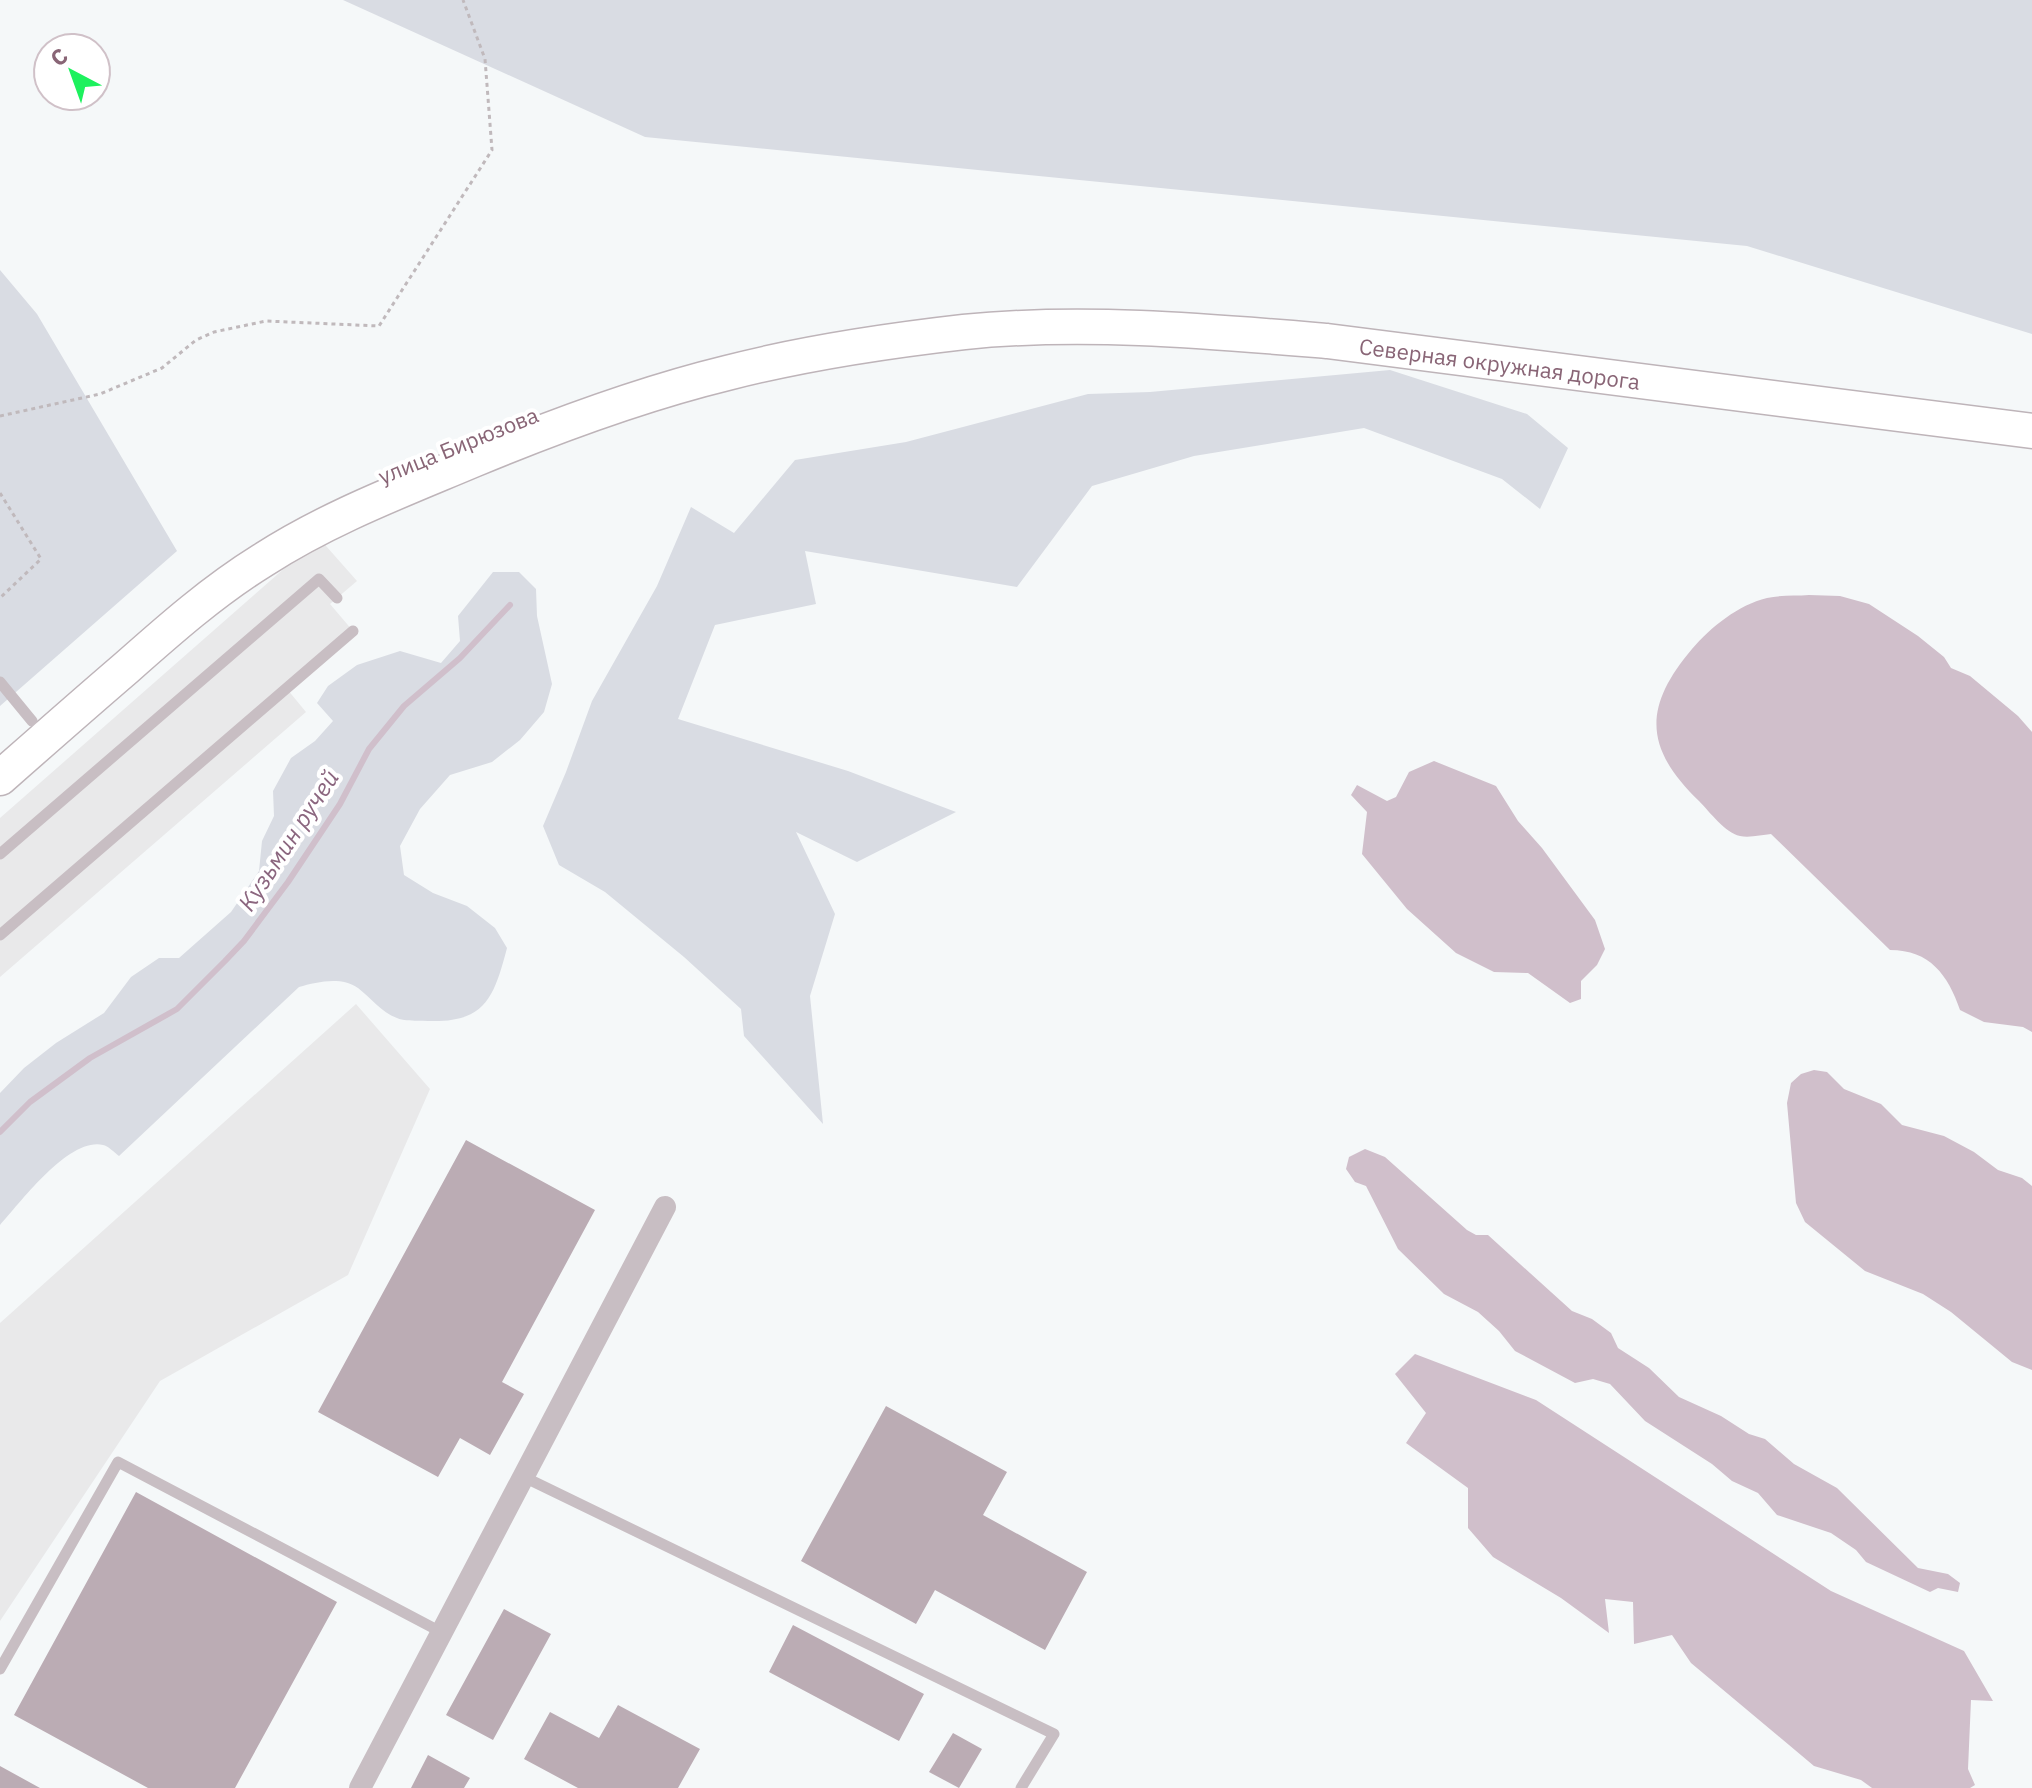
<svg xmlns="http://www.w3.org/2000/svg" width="2032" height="1788" viewBox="0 0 2032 1788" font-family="'IBM Plex Sans',sans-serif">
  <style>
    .built { fill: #e9e9ea }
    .green { fill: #d9dce3 }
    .water { fill: #d0bfcb }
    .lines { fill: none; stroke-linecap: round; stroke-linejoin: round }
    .stream { stroke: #d0bfcb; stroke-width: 6 }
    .building { fill: #bbacb4 }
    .primary-casing { stroke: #beb4b9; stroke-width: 37 }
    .path { stroke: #c0b9bc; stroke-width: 3; stroke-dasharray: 4 4; stroke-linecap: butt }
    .lane { stroke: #c8bec3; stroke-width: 11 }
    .street { stroke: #c8bec3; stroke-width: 22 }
    .primary { stroke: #fff; stroke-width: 34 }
    .labels { text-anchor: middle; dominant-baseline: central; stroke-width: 8; stroke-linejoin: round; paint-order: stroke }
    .street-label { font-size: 22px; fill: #896576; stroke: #fff }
    .water-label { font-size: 24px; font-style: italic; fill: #8b667f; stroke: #fff }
  </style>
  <rect width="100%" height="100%" fill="#f5f8f9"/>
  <!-- built -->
  <path class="built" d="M 319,538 L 357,581 L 330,604 L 353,631 L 287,689 L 306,712 L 0,977 L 0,818 Z
    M 356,1004 L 430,1089 L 348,1275 L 160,1381 L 0,1621 L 0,1323 Z"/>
  <!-- green -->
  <path class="green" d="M 343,0 L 2032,0 L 2032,334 L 1747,246 L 645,137 Z
    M 0,270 L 37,314 L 177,551 L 0,706 Z
    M 1390,370 L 1527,414 L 1568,448 L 1540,509 L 1502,479 L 1364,428 L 1194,456 L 1092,486 L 1017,587 L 805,551 L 816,604 L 715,625 L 678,719 L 848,771 L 956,812 L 857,862 L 796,832 L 835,914 L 810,996 L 823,1124 L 744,1036 L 741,1009 L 684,957 L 605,892 L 559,865 L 543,826 L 566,772 L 592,701 L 657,586 L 691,507 L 734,533 L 795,460 L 906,442 L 1088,394 L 1150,392 Z
    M 493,572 L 519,572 L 536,589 L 537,616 L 552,684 L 544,712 L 520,740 L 492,762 L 450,775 L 420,809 L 400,846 L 404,875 L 433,893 L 467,906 L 495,928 L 507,948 C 494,997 486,1023 428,1021 C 418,1020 406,1022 397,1018 C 381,1012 371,998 358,988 C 341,976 317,982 299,987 L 119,1156 C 114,1152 108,1146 103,1145 C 69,1137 21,1202 0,1225 L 0,1093 L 24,1068 L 56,1043 L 104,1013 L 131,977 L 159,958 L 179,958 L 231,912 L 259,871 L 262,841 L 274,816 L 273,791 L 291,758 L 315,741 L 333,721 L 317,703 L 328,686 L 357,665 L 400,651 L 441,663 L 460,641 L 458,616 Z"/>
  <!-- water -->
  <path class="water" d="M 1809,595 L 1840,596 L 1869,604 L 1918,636 L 1944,657 L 1951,668 L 1970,676 L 2018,716 L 2032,732 L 2032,1032 L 2023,1027 L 1984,1022 L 1960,1010 C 1948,975 1930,950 1890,950 L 1771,834 C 1762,835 1749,838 1740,836 C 1725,833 1710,812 1699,801 C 1644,748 1643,707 1692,649 C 1711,627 1738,605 1767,598 C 1780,595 1796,596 1809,595 Z
    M 1434,761 L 1496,786 L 1518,821 L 1542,848 L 1595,920 L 1605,949 L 1597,965 L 1581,981 L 1581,999 L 1570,1003 L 1528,973 L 1494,972 L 1456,953 L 1407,909 L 1362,854 L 1367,812 L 1351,795 L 1357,785 L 1387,801 L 1396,797 L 1409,772 Z
    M 1814,1070 L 1827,1072 L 1844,1089 L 1881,1104 L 1902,1125 L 1944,1136 L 1974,1152 L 1998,1170 L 2022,1178 L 2032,1186 L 2032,1370 L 2012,1362 L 1951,1312 L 1923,1294 L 1865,1271 L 1805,1222 L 1796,1203 L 1787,1103 L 1791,1083 L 1801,1074 Z
    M 1365,1149 L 1385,1157 L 1467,1230 L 1476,1235 L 1488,1235 L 1572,1311 L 1592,1319 L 1611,1333 L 1618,1348 L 1649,1368 L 1679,1397 L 1721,1416 L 1749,1434 L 1765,1439 L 1794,1464 L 1837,1488 L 1918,1568 L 1948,1574 L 1960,1583 L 1958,1592 L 1938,1588 L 1930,1592 L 1866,1562 L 1856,1550 L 1831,1533 L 1777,1515 L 1758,1493 L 1732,1481 L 1712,1464 L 1645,1421 L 1610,1384 L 1593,1379 L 1575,1383 L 1515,1351 L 1499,1331 L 1478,1312 L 1444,1294 L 1398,1249 L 1366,1186 L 1355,1182 L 1346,1169 L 1349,1157 Z
    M 1415,1354 L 1536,1400 L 1831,1591 L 1964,1651 L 1993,1701 L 1971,1700 L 1968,1769 L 1975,1785 L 1970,1788 L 1872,1788 L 1861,1780 L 1814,1766 L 1691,1663 L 1672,1635 L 1634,1644 L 1633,1602 L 1605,1599 L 1609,1633 L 1561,1598 L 1493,1557 L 1468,1528 L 1468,1488 L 1406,1443 L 1426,1413 L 1395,1374 Z"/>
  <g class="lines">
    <!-- stream -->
    <path class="stream" d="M 0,1132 L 30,1102 L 90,1058 L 177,1009 L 225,961 L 244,941 L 288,882 L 340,804 L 369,749 L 404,706 L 460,658 L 510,605"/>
  </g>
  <!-- building -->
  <path class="building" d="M 466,1140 L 595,1210 L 502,1382 L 524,1394 L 490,1455 L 460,1438 L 438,1477 L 318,1412 Z
    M 886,1406 L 1007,1472 L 983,1515 L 1087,1572 L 1045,1650 L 935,1590 L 916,1624 L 801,1561 Z
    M 136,1492 L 337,1602 L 235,1788 L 148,1788 L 14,1715 Z
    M 504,1609 L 551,1634 L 493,1740 L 446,1715 Z
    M 793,1625 L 924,1694 L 899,1741 L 769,1672 Z
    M 618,1705 L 700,1749 L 678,1788 L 578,1788 L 524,1759 L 550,1712 L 599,1738 Z
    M 953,1733 L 982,1749 L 959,1788 L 929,1772 Z
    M 428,1755 L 470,1778 L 464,1788 L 411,1788 Z
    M 0,1766 L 40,1788 L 0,1788 Z"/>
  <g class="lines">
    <defs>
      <g id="primary">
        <path id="s1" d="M 0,778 C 42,741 84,704 126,668 C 170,629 213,591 263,560 C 328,518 402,490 473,460 C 555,426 641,394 727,373 C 804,353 885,341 964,332 C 1083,320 1207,331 1327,341 L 2032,431"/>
      </g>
    </defs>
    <!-- primary casing -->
    <use href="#primary" class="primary-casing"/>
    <!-- path -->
    <path class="path" d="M 0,416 L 100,394 L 162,368 L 196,340 L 214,332 L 266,321 L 379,326 L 492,150 L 485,59 L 463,0
      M 0,493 L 41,559 L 0,598"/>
    <!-- lane -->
    <path class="lane" d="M 0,682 L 32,721
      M 0,854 L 319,579 L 337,598
      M 0,935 L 353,631
      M 524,1477 L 1054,1734 L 1021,1788
      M 0,1669 L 118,1462 L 441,1632"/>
    <!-- street -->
    <path class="street" d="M 360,1788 L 665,1207"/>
    <!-- primary -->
    <use href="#primary" class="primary"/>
  </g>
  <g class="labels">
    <!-- street labels -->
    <g class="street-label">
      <text stroke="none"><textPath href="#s1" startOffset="1622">Северная окружная дорога</textPath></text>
      <text transform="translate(458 445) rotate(-22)">улица Бирюзова</text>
    </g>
    <!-- water labels -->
    <g class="water-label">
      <text transform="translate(288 840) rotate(-57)">Кузьмин ручей</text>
    </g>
  </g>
  <!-- north arrow -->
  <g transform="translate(72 72) rotate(319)"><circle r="38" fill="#ffffff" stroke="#d0c1c8" stroke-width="2"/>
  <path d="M0-6L14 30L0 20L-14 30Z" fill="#1df15e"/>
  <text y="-12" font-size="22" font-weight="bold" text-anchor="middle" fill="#896576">С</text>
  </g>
</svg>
